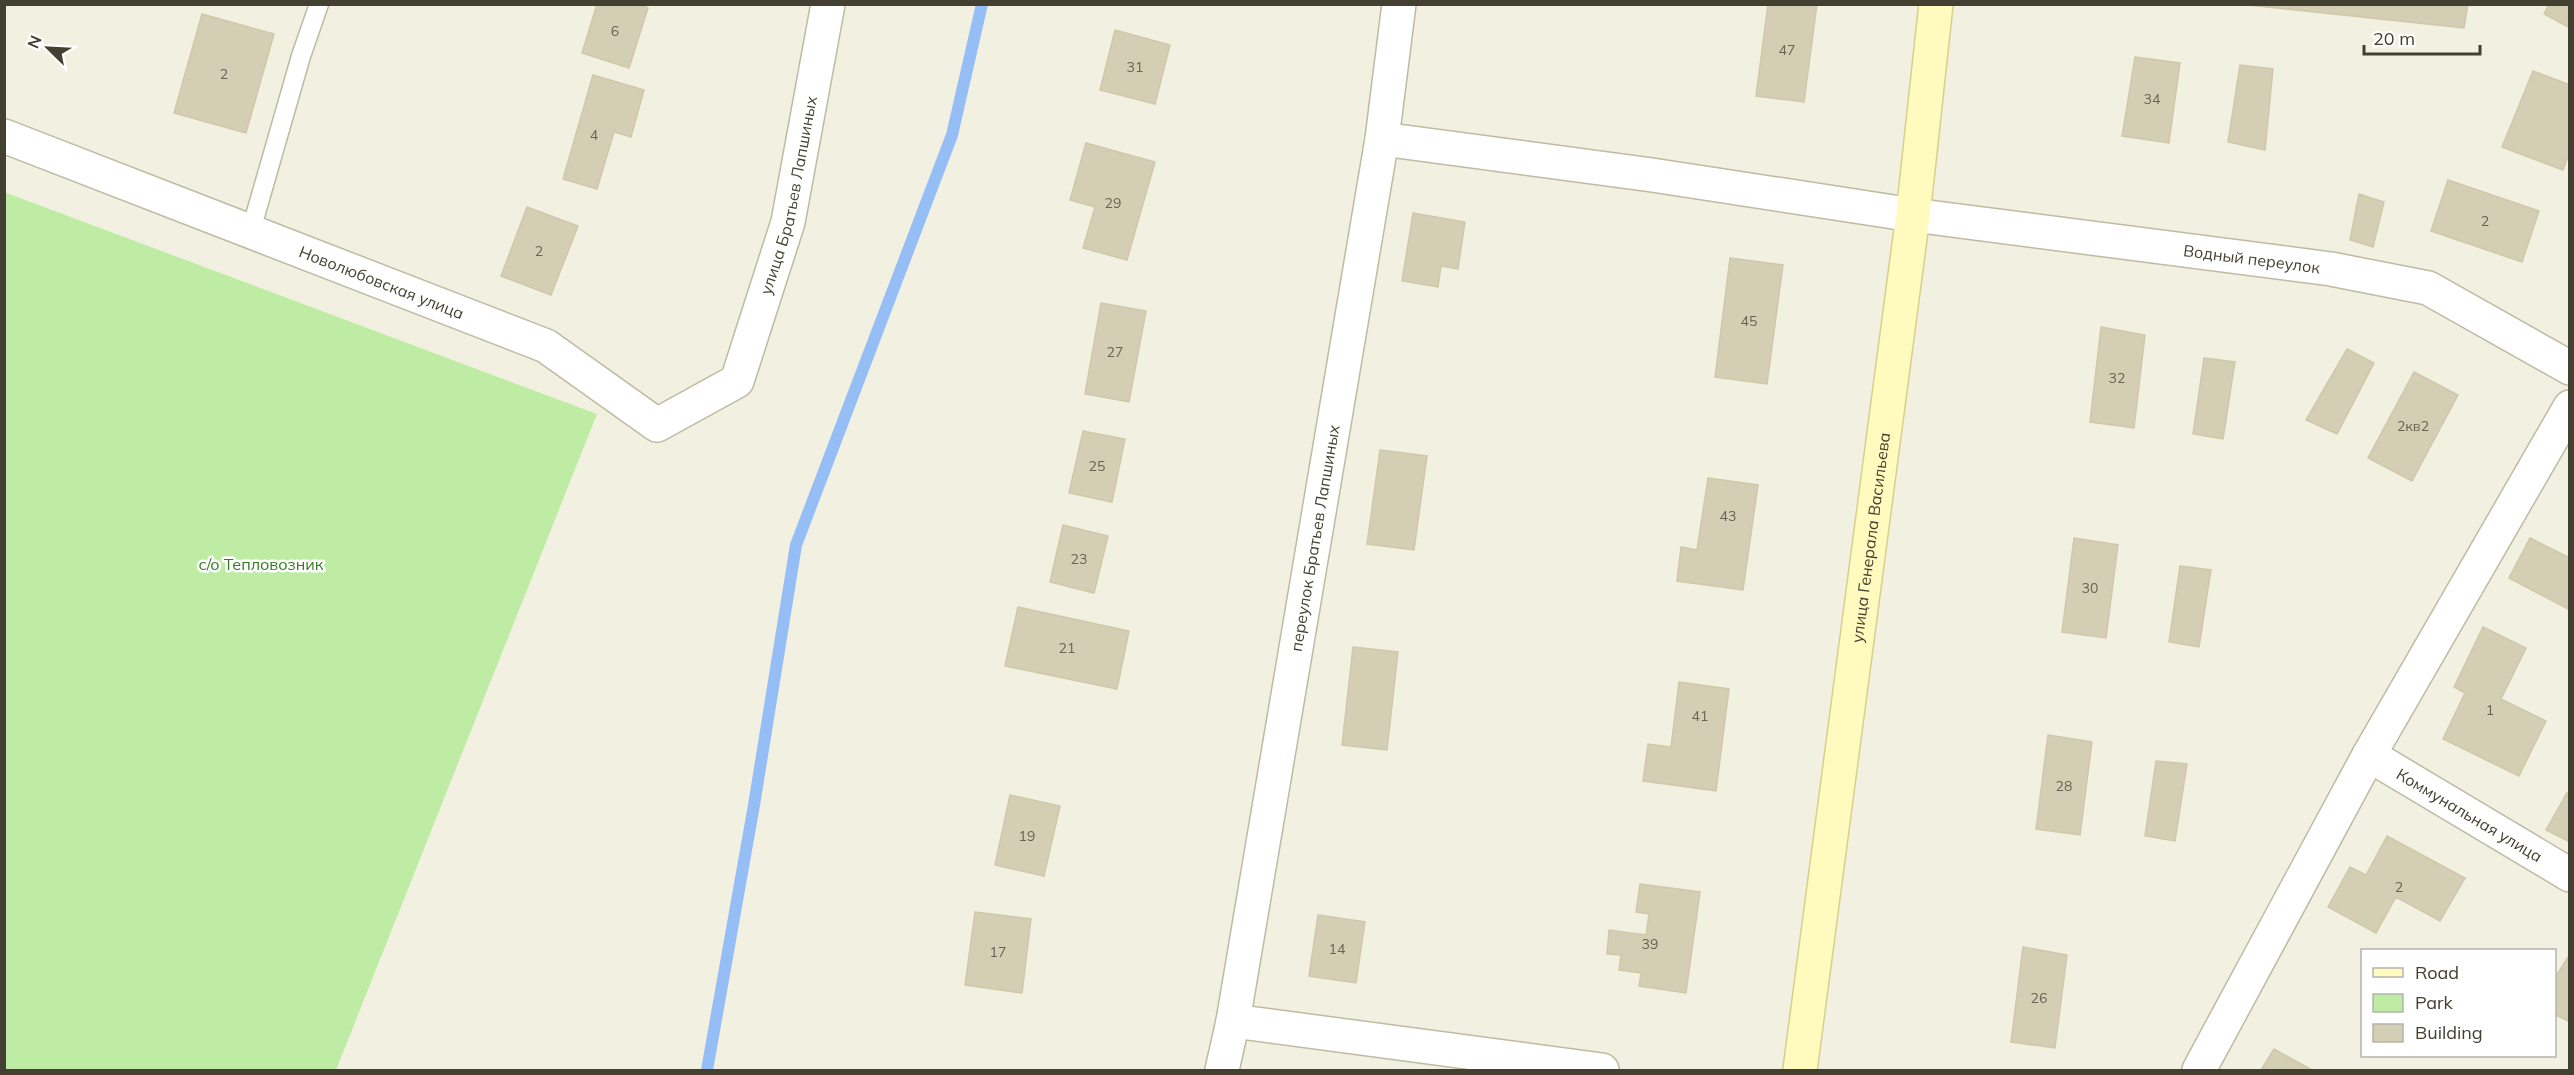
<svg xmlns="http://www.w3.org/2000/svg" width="2574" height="1075" viewBox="0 0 2574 1075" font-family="Mulish,sans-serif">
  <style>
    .green { fill: #bfeca5 }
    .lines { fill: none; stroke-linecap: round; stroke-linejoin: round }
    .stream { stroke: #95bef7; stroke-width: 12 }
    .building { fill: #d4ceb5; stroke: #d0c8a8; stroke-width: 1.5 }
    .lane-casing { stroke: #bebaa3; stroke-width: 21 }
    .street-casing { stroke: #bebaa3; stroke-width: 36 }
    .secondary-casing { stroke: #d7d08b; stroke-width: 36 }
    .lane { stroke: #fff; stroke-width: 18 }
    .street { stroke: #fff; stroke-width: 33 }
    .secondary { stroke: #fffabe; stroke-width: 33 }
    .labels { text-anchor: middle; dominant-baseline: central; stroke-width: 5; stroke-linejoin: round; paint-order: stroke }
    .number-label { font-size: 14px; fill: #686452 }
    .street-label { font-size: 16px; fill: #444031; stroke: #fff }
    .park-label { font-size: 16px; fill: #337a20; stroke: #fff }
  </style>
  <rect width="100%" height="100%" fill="#f2f0e1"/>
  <!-- green -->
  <path class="green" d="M 4,192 L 597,414 L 336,1070 L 5,1070 Z"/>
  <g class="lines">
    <!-- stream -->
    <path class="stream" d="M 707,1070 L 754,805 L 796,545 L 952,135 L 982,4"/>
  </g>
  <!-- building -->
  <path class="building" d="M 597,4 L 637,4 L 648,8 L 629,68 L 582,53 Z
    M 1768,4 L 1817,4 L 1804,102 L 1756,96 Z
    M 2239,4 L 2468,4 L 2464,28 Z
    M 2549,4 L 2570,4 L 2570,28 L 2544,14 Z
    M 202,14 L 274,34 L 246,133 L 174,113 Z
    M 1115,30 L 1170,45 L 1155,104 L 1100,90 Z
    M 2135,57 L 2180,63 L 2169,143 L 2122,136 Z
    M 2240,65 L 2273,69 L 2265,150 L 2228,142 Z
    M 2533,71 L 2570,85 L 2570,151 L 2563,170 L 2502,147 Z
    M 593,75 L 644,90 L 631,137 L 614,132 L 597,189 L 563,179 Z
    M 1086,143 L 1155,162 L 1127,260 L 1083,248 L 1095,207 L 1070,200 Z
    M 2448,180 L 2539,211 L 2522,262 L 2431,231 Z
    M 2359,194 L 2384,202 L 2373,247 L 2350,240 Z
    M 527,207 L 578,226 L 551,295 L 501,276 Z
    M 1413,213 L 1465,222 L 1458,269 L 1441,266 L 1438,287 L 1402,281 Z
    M 1730,258 L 1783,265 L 1767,384 L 1715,377 Z
    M 1101,303 L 1146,311 L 1129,402 L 1085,394 Z
    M 2101,327 L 2145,335 L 2134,428 L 2090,422 Z
    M 2347,349 L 2374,363 L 2337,434 L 2306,420 Z
    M 2204,358 L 2235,362 L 2223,439 L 2193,434 Z
    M 2414,372 L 2458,395 L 2412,481 L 2368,458 Z
    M 1083,431 L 1125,439 L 1112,502 L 1069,493 Z
    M 1380,450 L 1427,456 L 1414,550 L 1367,544 Z
    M 1708,478 L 1758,485 L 1743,590 L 1677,581 L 1681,547 L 1697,550 Z
    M 1063,525 L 1108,536 L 1094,593 L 1050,582 Z
    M 2074,538 L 2118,545 L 2106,638 L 2062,632 Z
    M 2530,538 L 2570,558 L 2570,610 L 2509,578 Z
    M 2180,566 L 2211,570 L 2199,647 L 2169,642 Z
    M 1018,607 L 1129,631 L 1117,689 L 1005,666 Z
    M 2483,627 L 2526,648 L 2501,699 L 2546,721 L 2519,776 L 2443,739 L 2465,693 L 2454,687 Z
    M 1353,647 L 1398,652 L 1387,750 L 1342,745 Z
    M 1679,682 L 1729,689 L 1716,791 L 1643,781 L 1648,744 L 1671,747 Z
    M 2048,735 L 2092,742 L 2080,835 L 2036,829 Z
    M 2156,761 L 2187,764 L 2175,841 L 2145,836 Z
    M 2567,793 L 2570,794 L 2570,842 L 2546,830 Z
    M 1010,795 L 1060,806 L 1044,876 L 995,865 Z
    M 2387,836 L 2465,878 L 2440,921 L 2396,897 L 2376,933 L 2328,907 L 2350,867 L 2366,875 Z
    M 1640,884 L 1700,892 L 1686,993 L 1639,986 L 1641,973 L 1619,970 L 1621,955 L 1607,954 L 1609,930 L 1646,935 L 1649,914 L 1636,912 Z
    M 975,912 L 1031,919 L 1022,993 L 965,985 Z
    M 1318,915 L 1365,922 L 1356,983 L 1309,976 Z
    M 2023,947 L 2067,955 L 2055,1048 L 2011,1042 Z
    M 2570,954 L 2570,1022 L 2554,1014 L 2554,979 Z
    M 2274,1049 L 2312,1070 L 2261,1070 Z"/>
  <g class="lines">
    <defs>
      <path id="lane" d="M 251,230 L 301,56 L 319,4"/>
      <g id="street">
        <path id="s1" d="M 4,136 L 546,346 L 657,425 L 737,381 L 788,222 L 828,4"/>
        <path id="s2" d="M 1382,139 L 1652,175 L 1913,215 L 2331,269 L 2428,288 L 2570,368"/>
        <path id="s3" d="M 2369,755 L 2570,875"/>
        <path d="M 1233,1021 L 1602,1070"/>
        <path id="s4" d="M 1222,1070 L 1233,1021 L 1382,139 L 1399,4"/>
        <path d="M 2199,1070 L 2369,755 L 2570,407"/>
      </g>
      <g id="secondary">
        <path id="s5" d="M 1800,1070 L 1913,215 L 1936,4"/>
      </g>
    </defs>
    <!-- lane casing -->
    <use href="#lane" class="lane-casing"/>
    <!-- street casing -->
    <use href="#street" class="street-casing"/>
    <!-- secondary casing -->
    <use href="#secondary" class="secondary-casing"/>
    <!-- lane -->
    <use href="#lane" class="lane"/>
    <!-- street -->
    <use href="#street" class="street"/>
    <!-- secondary -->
    <use href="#secondary" class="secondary"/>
  </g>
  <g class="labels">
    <!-- number labels -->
    <g class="number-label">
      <text x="615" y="31">6</text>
      <text x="1787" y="50">47</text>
      <text x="1135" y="67">31</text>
      <text x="224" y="74">2</text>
      <text x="2152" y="99">34</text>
      <text x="594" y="135">4</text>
      <text x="1113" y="203">29</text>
      <text x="2485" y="221">2</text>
      <text x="539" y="251">2</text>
      <text x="1749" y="321">45</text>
      <text x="1115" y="352">27</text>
      <text x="2117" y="378">32</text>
      <text x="2413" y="426">2кв2</text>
      <text x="1097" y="466">25</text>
      <text x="1728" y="516">43</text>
      <text x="1079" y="559">23</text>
      <text x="2090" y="588">30</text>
      <text x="1067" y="648">21</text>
      <text x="2490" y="710">1</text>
      <text x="1700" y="716">41</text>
      <text x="2064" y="786">28</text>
      <text x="1027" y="836">19</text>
      <text x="2399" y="887">2</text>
      <text x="1650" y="944">39</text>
      <text x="1337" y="949">14</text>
      <text x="998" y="952">17</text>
      <text x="2039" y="998">26</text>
    </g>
    <!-- street labels -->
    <g class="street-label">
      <text stroke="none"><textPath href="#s1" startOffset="1002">улица Братьев Лапшиных</textPath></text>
      <text stroke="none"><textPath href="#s2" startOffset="878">Водный переулок</textPath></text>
      <text stroke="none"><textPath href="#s1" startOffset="405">Новолюбовская улица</textPath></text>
      <text stroke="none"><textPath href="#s4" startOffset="540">переулок Братьев Лапшиных</textPath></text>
      <text stroke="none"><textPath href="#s5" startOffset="537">улица Генерала Васильева</textPath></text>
      <text stroke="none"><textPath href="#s3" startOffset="117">Коммунальная улица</textPath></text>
    </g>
    <!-- park labels -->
    <g class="park-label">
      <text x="261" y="564">с/о Тепловозник</text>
    </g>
  </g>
  <!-- border -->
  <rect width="2574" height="1075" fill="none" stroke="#444031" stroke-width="12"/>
  <!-- legend -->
  <rect x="2361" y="949" width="195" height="108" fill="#ffffff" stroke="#b4b3ad" stroke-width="1.5"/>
  <rect x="2373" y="968" width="30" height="9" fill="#fffabe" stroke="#b4b3ad" stroke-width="1.5"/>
  <text x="2415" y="979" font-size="18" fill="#444031">Road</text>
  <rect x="2373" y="994" width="30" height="18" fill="#bfeca5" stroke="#b4b3ad" stroke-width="1.5"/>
  <text x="2415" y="1009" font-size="18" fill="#444031">Park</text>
  <rect x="2373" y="1024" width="30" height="18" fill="#d4ceb5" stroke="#b4b3ad" stroke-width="1.5"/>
  <text x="2415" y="1039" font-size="18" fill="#444031">Building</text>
  <!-- north arrow -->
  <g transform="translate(48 48) rotate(294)" stroke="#ffffff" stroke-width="4.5" paint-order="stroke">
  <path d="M0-4.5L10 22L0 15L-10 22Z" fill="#444031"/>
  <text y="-9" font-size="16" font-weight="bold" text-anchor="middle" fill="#444031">N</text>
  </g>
  <!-- scale -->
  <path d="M2364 45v9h116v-9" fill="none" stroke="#444031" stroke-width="3"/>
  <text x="2373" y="45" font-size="18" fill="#444031" stroke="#ffffff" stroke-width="4.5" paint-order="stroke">20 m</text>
</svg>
